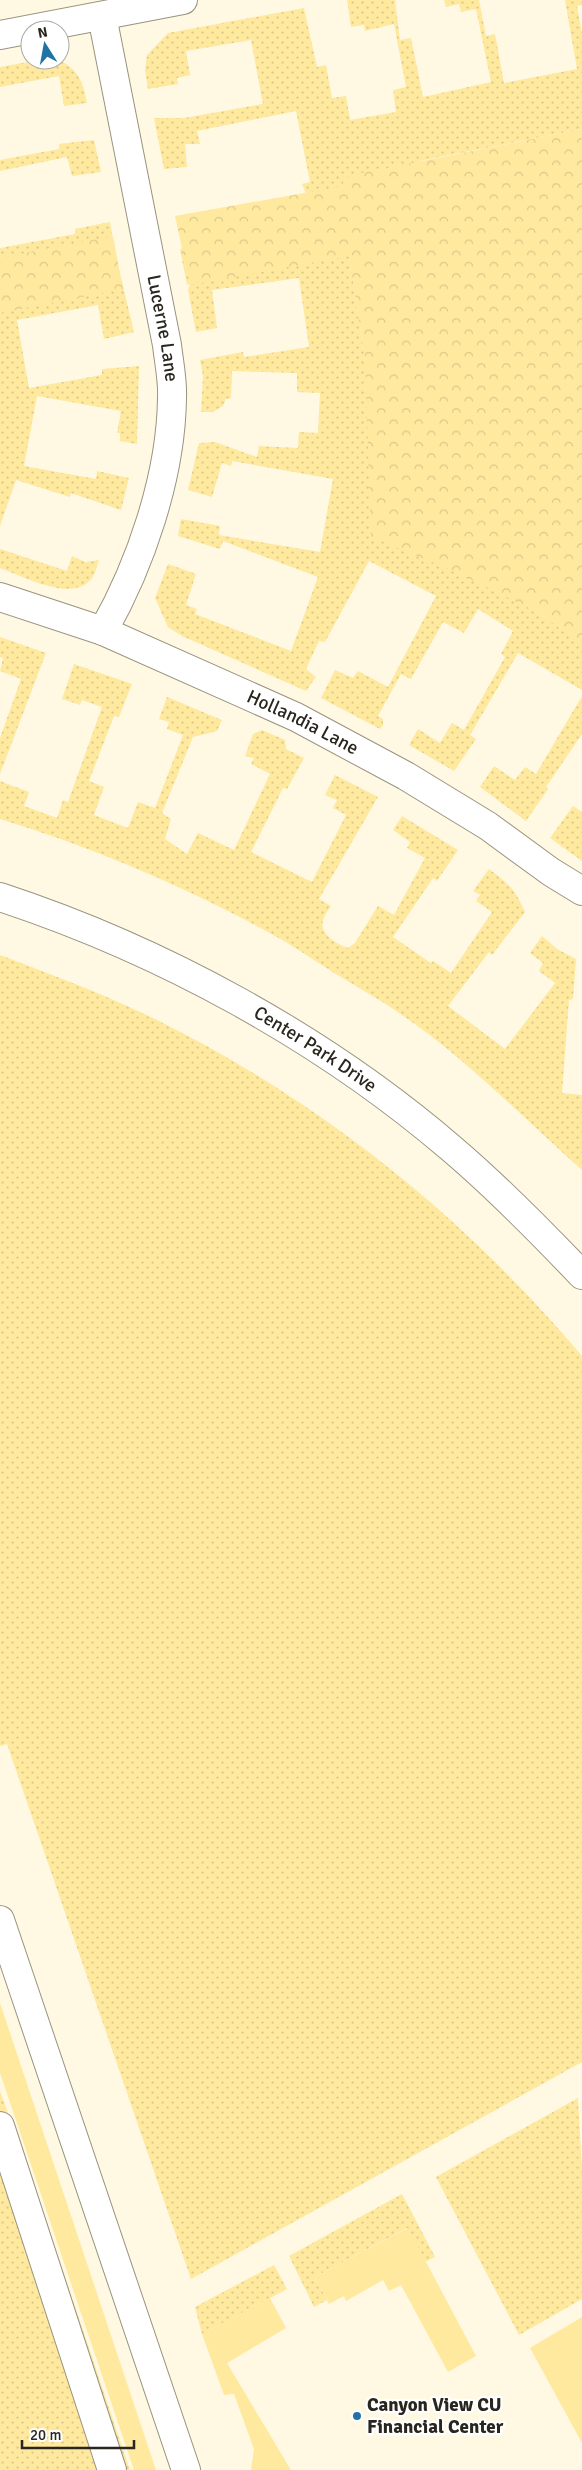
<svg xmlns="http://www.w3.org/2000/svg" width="582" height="2470" viewBox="0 0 582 2470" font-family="Signika,sans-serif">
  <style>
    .grass { fill: url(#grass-dots); fill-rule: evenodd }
    .park { fill: url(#park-crowns) }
    .garden { fill: #fee99f }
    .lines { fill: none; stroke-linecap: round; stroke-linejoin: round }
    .minor-casing { stroke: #99937f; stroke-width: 30 }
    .minor { stroke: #fff; stroke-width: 28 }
    .poi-dot { fill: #2074a5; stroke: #fff; stroke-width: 2 }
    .labels { text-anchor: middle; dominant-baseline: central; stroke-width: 4.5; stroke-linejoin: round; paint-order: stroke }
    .street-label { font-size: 19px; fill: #28261e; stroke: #fff }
    .poi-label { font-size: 19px; font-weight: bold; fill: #28261e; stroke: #fff; text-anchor: start }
  </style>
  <defs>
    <pattern id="grass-dots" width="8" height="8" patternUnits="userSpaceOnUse" patternTransform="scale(1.25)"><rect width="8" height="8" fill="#fee99f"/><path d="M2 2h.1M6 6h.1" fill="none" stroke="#dac888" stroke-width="1.8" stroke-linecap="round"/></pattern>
    <pattern id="park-crowns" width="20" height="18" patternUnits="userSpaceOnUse" patternTransform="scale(1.25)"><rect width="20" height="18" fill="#fee99f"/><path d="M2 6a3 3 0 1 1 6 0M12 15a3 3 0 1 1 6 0" fill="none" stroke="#dac888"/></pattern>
  </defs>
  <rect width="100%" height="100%" fill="#fff9e3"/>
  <!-- grass -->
  <path class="grass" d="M 347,0 L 395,0 L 400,40 L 411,38 L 423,97 L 491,82 L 476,9 L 461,12 L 459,4 L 446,7 L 444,0 L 479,0 L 486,36 L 495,34 L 504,83 L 577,69 L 565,0 L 582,0 L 582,5 L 577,6 L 582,33 L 582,129 L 424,160 L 345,186 L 306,194 L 302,184 L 310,182 L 296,111 L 197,131 L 200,144 L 185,144 L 187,167 L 164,169 L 154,118 L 184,118 L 263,104 L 251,40 L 186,51 L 190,75 L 177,78 L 178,84 L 148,89 L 145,70 L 147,55 L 168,33 L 304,8 L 317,67 L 326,65 L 332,98 L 346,96 L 350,120 L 396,112 L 393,90 L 406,87 L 394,24 L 365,31 L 364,25 L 351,27 Z
    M 59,60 C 79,70 83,82 87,103 L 64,106 L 59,76 L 0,87 L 0,67 L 33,61 Z
    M 94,140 L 101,172 L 72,176 L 67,157 L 0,171 L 0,160 L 59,149 L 59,144 Z
    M 334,218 L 539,613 L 582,644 L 582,690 L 518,653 L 470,735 L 476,739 L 454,771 L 409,745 L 418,729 L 440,743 L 452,723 L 464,730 L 505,657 L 501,654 L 513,631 L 478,609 L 464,633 L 443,622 L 411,679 L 401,674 L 378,716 L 383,719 L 383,725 L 380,729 L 321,698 L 335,670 L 353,678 L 358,671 L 388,687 L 436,596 L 369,561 L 325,642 L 319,641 L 306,669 L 316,677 L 306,691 L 182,636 L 168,627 L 155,598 L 168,564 L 196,574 L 186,605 L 197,609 L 195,614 L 291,651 L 318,577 L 223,541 L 220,549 L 178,536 L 181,519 L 220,526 L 219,535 L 320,552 L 333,479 L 232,461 L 231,466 L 222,463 L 212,497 L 188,490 L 199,443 L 215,442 L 257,457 L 259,446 L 298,448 L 299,432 L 318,433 L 320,393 L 297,392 L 297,373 L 232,371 L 231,398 L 226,399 L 223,406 L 213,412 L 201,412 L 203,376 L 200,360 L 243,352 L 244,357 L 309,347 L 299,278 L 212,290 L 217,328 L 196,332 L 188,290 L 190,284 L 187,285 L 180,249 ZM 352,254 L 366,356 L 365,358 L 349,255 L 225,278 Z
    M 110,222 L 116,257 L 134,332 L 104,339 L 98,305 L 17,320 L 29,388 L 102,375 L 102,369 L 139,366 L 137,444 L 120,441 L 120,433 L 117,433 L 121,411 L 37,396 L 24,466 L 96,479 L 97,471 L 129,478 L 121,510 L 71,493 L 70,497 L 16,480 L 0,526 L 0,248 L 75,234 L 75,229 Z
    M 0,549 L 67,571 L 72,556 L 85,562 L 99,560 C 97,566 95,574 92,578 C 73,604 23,576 0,568 Z
    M 0,637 L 46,653 L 0,774 L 0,738 L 21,679 L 0,671 L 3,658 L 0,657 Z
    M 74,664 L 132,684 L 119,717 L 114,716 L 89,781 L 104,787 L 94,815 L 128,828 L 138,802 L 155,808 L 183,735 L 167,729 L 169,722 L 159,719 L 167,697 L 222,720 L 217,731 L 193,737 L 162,813 L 171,819 L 165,839 L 187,854 L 198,833 L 234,850 L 270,774 L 251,764 L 254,758 L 245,756 L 253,734 L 262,730 L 285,740 L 286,749 L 304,758 L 287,789 L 283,788 L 251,852 L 312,882 L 346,815 L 333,808 L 337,800 L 325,795 L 335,775 L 378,797 L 319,899 L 331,906 C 328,910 324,916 323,921 C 319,934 338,945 348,948 L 355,943 L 378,906 L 394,915 L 425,858 L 407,848 L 410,842 L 393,830 L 402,816 L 458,850 L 437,881 L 433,878 L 393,937 L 431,963 L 433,961 L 451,973 L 492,912 L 476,901 L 480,895 L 473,891 L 489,869 C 510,885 514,888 525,912 L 492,955 L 489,952 L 448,1006 L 505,1049 L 555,983 L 539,971 L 543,963 L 530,953 L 542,936 L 557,949 L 576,959 L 573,999 L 569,1000 L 562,1093 L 582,1095 L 582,1170 C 522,1117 466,1058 399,1013 C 384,1002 367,993 351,983 C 328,970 306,954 284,941 C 194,890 98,849 0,819 L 0,781 L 29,792 L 24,806 L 57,818 L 63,800 L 68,802 L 102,707 L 82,700 L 80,705 L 62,699 Z
    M 582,696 L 582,734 L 546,787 L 548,789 L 526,821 L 480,787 L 494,766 L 515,780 L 525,767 L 536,774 Z
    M 573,806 L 582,812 L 582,861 L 550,838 Z
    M 0,955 C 53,975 106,995 157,1020 C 320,1101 465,1217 582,1356 L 582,2062 L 191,2279 L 7,1744 L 0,1746 Z
    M 0,2091 L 38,2196 L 130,2470 L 0,2470 Z
    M 578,2098 L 582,2171 L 582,2299 L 519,2335 L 436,2177 Z
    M 402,2194 L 435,2257 L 425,2262 L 407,2228 L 315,2277 L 327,2300 L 314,2307 L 289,2256 Z
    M 274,2265 L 287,2289 L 202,2334 L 195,2307 Z"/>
  <!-- park -->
  <path class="park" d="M 582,129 L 582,645 L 539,613 L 456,572 L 371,537 L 365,358 L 349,256 L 190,285 L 175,216 L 344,186 L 342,177 Z
    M 113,236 L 123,289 L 0,313 L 0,258 Z"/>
  <!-- garden -->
  <path class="garden" d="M 0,2003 L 156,2470 L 134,2470 L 0,2073 Z
    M 408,2228 L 476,2356 L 448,2372 L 401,2285 L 389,2291 L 383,2280 L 346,2301 L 344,2296 L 329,2304 L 315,2277 Z
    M 270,2298 L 286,2328 L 227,2363 L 291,2470 L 251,2470 L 254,2449 L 234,2394 L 224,2395 L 202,2334 Z
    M 582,2317 L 582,2443 L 530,2348 Z"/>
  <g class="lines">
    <defs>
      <g id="minor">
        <path id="s1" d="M 102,16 L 167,345 C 169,363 173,381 172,398 C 171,476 141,564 103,631"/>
        <path d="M 0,35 L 183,0"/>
        <path id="s2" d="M 0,597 L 103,631 L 296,717 L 406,776 L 488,826 L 551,872 L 582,891"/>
        <path id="s3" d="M 0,897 C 161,950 323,1038 452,1149 C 498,1188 540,1231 582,1275"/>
        <path d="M 0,1920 L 186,2470"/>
        <path d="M 0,2126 L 112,2470"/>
      </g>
    </defs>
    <!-- minor casing -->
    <use href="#minor" class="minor-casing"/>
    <!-- minor -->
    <use href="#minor" class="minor"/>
  </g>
  <!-- markers -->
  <circle class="poi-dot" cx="357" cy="2416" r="5"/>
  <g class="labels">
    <!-- street labels -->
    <g class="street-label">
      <text stroke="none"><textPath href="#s1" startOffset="318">Lucerne Lane</textPath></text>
      <text stroke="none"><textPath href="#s2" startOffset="328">Hollandia Lane</textPath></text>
      <text stroke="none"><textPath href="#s3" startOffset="351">Center Park Drive</textPath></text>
    </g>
    <!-- poi labels -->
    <g class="poi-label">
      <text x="367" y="2405">Canyon View CU<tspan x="367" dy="22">Financial Center</tspan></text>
    </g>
  </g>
  <!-- north arrow -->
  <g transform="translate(45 45) rotate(349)"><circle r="24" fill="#ffffff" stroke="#a9a8a5"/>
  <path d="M0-4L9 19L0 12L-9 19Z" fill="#2074a5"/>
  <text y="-8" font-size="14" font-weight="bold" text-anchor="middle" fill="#28261e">N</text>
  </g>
  <!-- scale -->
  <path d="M22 2440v8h112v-8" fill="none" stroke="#28261e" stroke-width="2.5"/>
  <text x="30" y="2440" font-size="15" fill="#28261e" stroke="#ffffff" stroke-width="4" paint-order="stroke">20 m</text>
</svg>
